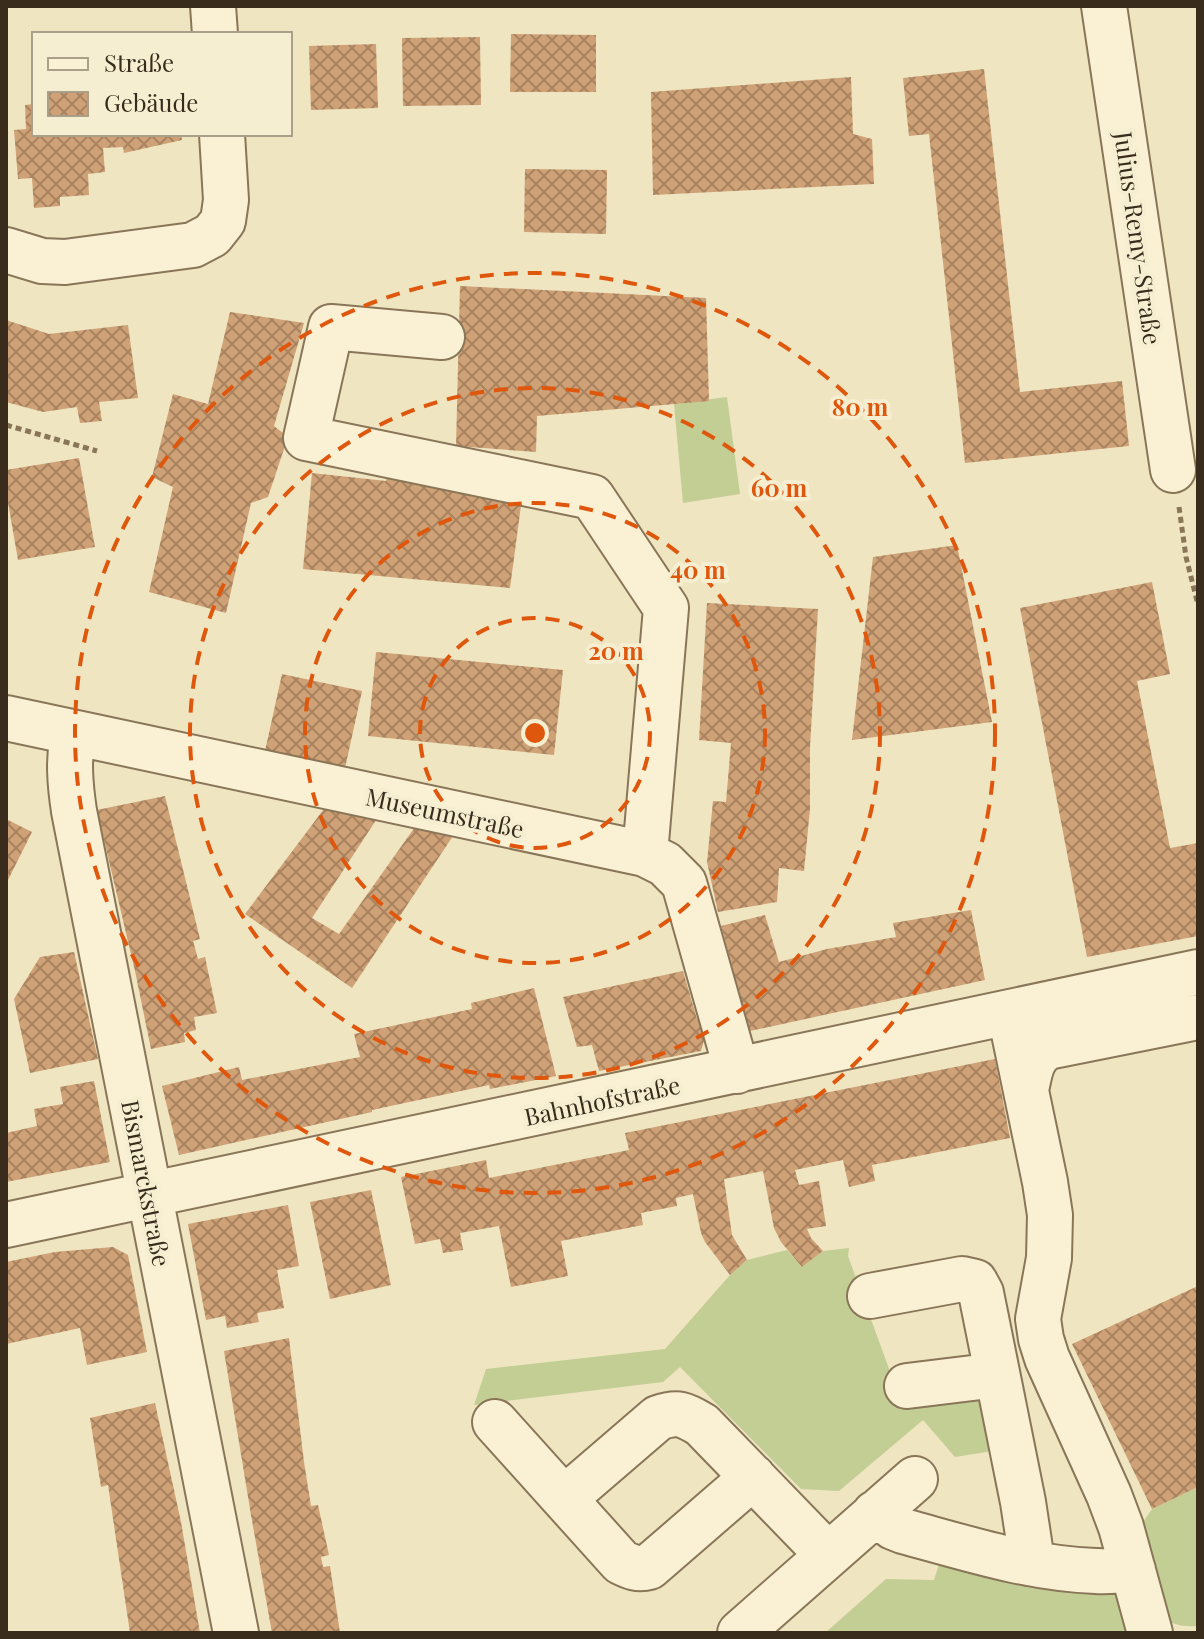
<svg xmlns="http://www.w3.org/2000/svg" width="1204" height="1639" viewBox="0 0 1204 1639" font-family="'Playfair Display',serif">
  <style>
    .grass { fill: #c3ce95 }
    .building { fill: url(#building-cross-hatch) }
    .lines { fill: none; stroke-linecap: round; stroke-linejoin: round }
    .minor-casing { stroke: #897658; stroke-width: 48 }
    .path { stroke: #897658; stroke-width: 5; stroke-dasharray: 6 4; stroke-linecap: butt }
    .minor { stroke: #faf1d5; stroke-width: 44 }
    .ring { fill: none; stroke: #df570d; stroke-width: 4; stroke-dasharray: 14 10 }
    .labels { text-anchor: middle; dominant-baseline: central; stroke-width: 8; stroke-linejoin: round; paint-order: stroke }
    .street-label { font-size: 24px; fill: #392c1d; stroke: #f6eed1 }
    .centre { fill: #df570d; stroke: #f6eed1; stroke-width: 4 }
    .ring-label { font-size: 24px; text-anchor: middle; font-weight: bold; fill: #df570d; stroke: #f6eed1; stroke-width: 8; stroke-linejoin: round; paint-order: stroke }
  </style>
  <defs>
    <pattern id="building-cross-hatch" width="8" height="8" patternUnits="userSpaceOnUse" patternTransform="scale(2)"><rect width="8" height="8" fill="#cfa176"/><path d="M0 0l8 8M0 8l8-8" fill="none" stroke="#a98360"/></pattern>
  </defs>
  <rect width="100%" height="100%" fill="#efe5c1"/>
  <!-- grass -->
  <path class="grass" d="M 727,397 L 740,494 L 683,503 L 674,404 Z
    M 849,1248 L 848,1256 L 900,1399 L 993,1390 L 1005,1449 L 955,1457 L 923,1420 L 839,1491 L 801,1489 L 680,1367 L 663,1382 L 474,1405 L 486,1369 L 665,1349 L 730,1275 L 747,1260 L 787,1250 L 802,1267 L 823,1251 Z
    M 1198,1487 L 1198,1626 C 1181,1627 1172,1625 1159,1614 L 1143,1522 L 1152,1509 Z
    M 941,1558 L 1127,1582 L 1140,1633 L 825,1633 L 886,1579 L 934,1580 Z"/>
  <!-- building -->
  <path class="building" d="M 511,34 L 596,35 L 596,92 L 510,92 Z
    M 480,37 L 481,105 L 403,106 L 402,38 Z
    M 376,44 L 378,108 L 311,110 L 309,46 Z
    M 984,69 L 1020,392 L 1122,381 L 1129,446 L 965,463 L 929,134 L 909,136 L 903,78 Z
    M 851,77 L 853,134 L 872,139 L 874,184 L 653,195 L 651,92 Z
    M 34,104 L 34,134 L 181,134 L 182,140 L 124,153 L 123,147 L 103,148 L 105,172 L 88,174 L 89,195 L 60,197 L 60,206 L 34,208 L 32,178 L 18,179 L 14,130 L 26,129 L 25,105 Z
    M 525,169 L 607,170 L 606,234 L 524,232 Z
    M 460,286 L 706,298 L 709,401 L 537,416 L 536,452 L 456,446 Z
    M 230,312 L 304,323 L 274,426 L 288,437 L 268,497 L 251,503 L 226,613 L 149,592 L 173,487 L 152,477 L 173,394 L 208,404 Z
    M 6,320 L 49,334 L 128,325 L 138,398 L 99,402 L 102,421 L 80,423 L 77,407 L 43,412 L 6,402 Z
    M 79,458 L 95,547 L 18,560 L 6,491 L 6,470 Z
    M 390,463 L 522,498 L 510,588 L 303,569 L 312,473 L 386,481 Z
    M 957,545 L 992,722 L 852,740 L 873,557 Z
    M 1152,582 L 1170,674 L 1137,681 L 1170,848 L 1198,843 L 1198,936 L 1087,957 L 1020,608 Z
    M 707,603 L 818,609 L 810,747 L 810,809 L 804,871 L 779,868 L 777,902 L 718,912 L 707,862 L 713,801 L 726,802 L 731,743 L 699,740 Z
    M 376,652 L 563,670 L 554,755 L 368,736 Z
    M 282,674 L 362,691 L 345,768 L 265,751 Z
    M 165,796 L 200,939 L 193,941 L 198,959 L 205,957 L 217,1013 L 194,1017 L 196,1030 L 184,1033 L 185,1042 L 151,1049 L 135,971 L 97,810 Z
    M 327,805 L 380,814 L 312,918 L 339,934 L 415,827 L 455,833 L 352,988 L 245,914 Z
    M 6,819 L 32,832 L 6,884 Z
    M 971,910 L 985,980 L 750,1031 L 721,926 L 765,915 L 779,962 L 827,949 L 896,937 L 893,923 Z
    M 74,952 L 98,1059 L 30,1073 L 14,999 L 40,957 Z
    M 683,971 L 697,1019 L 701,1019 L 706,1034 L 701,1051 L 599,1071 L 592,1045 L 577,1047 L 563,997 Z
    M 534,988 L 556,1076 L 490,1089 L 489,1085 L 372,1110 L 372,1112 L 179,1155 L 162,1086 L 239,1067 L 242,1080 L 360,1057 L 354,1034 L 472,1009 L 471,1003 Z
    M 995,1059 L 1010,1138 L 872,1165 L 875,1181 L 849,1187 L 843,1160 L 795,1170 L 799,1185 L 819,1181 L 826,1226 L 807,1229 L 811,1238 L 823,1251 L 802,1267 L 781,1242 L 774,1228 L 763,1171 L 724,1179 L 732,1235 L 747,1260 L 730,1275 L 705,1242 L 701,1233 L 693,1194 L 676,1198 L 677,1206 L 641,1213 L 643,1225 L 561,1241 L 568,1276 L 511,1287 L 499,1226 L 460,1233 L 463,1250 L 443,1253 L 440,1239 L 415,1244 L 401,1177 L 486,1160 L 489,1178 L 629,1150 L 625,1133 Z
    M 94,1081 L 110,1162 L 6,1182 L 6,1133 L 37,1126 L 34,1109 L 63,1104 L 60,1087 Z
    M 371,1190 L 391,1285 L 330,1299 L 310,1202 Z
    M 288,1205 L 299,1266 L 277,1270 L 284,1308 L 257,1313 L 259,1322 L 227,1328 L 225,1316 L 206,1320 L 188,1224 Z
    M 113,1247 L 128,1255 L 147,1352 L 87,1365 L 80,1328 L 6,1344 L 6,1262 L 55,1252 Z
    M 1198,1286 L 1198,1487 L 1152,1509 L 1072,1344 Z
    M 289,1338 L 304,1462 L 311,1506 L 318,1505 L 329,1555 L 321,1557 L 323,1567 L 330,1566 L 340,1633 L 272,1633 L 251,1515 L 224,1351 Z
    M 155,1403 L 181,1522 L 200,1633 L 130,1633 L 108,1485 L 101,1487 L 90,1418 Z"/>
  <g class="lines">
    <defs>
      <path id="minor" d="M 213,6 L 215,34
        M 1104,6 L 1173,470
        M 6,250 L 42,261 L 65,262 L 193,245 L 212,235 L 223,221 L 226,200 L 222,134
        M 442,337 L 331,327 L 306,438 L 592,497 L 666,608 L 645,854
        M 6,718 L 645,854 L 665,864 L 684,883 L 737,1071
        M 73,733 C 68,760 70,784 74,811 L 236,1633
        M 1010,1014 L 1045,1182 L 1050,1215 L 1049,1258 L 1038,1319 L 1041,1339 L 1047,1358 L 1109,1495 L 1121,1527 L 1150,1633
        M 1026,1090 C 1030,1072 1031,1056 1048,1047 L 1198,1017
        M 6,1225 L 1198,972
        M 870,1296 L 962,1279 L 975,1282 L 981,1293 L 1023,1502 L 1030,1548 L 1028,1563
        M 907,1386 L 997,1375
        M 495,1422 L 621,1562 C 631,1567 638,1570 649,1567 L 753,1477
        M 565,1498 L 658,1418 C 678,1411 684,1414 702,1425 L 828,1555
        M 875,1513 L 893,1527 L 903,1531 C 966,1548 1030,1569 1096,1571 C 1108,1572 1121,1570 1133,1570
        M 740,1633 L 915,1479"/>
    </defs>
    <!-- minor casing -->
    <use href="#minor" class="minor-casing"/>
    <!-- path -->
    <path class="path" d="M 6,425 L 97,451
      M 1179,507 L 1186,557 L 1198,605"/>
    <!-- minor -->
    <use href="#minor" class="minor"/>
  </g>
  <!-- distance rings -->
  <g class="ring">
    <circle cx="535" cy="733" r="115"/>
    <circle cx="535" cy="733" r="230"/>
    <circle cx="535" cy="733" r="345"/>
    <circle cx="535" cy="733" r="460"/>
  </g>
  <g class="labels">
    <!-- street labels -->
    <g class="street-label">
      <text transform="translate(1139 238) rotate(82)">Julius-Remy-Straße</text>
      <text transform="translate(445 812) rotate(12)">Museumstraße</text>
      <text transform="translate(602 1100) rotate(-12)">Bahnhofstraße</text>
      <text transform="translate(147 1183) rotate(79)">Bismarckstraße</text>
    </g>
  </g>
  <circle cx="535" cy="733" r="12" class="centre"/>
  <g class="ring-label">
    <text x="860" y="416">80 m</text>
    <text x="779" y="497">60 m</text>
    <text x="698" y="579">40 m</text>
    <text x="616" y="660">20 m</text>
  </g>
  <!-- border -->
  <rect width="1204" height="1639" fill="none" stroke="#392c1d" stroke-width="16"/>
  <!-- legend -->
  <rect x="32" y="32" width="260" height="104" fill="#f6eed1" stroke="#aaa089" stroke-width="2"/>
  <rect x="48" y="58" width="40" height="12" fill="#faf1d5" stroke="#aaa089" stroke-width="2"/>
  <text x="104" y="72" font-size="24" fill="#392c1d">Straße</text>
  <rect x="48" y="92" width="40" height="24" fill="url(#building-cross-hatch)" stroke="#aaa089" stroke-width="2"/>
  <text x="104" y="112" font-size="24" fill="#392c1d">Gebäude</text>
</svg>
